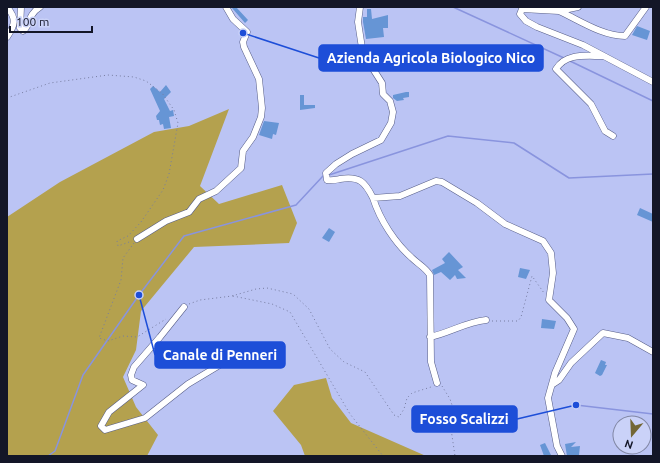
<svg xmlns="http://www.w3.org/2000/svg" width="660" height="463" viewBox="0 0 660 463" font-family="Ubuntu,sans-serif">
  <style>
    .green { fill: #b4a14e }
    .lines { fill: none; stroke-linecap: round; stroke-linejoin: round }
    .stream { stroke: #8994de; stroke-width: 1.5 }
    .building { fill: #6695d5 }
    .minor-casing { stroke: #575e88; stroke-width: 7 }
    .path { stroke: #777da1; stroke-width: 1; stroke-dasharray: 1 3; stroke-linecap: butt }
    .minor { stroke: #fff; stroke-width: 6 }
    .leader { fill: none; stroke: #1d4ed8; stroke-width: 1.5 }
    .callout-dot { fill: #1d4ed8; stroke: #cad2f8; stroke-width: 1.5 }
    .callout { fill: #1d4ed8; stroke: #1d4ed8; stroke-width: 1.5 }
    .callout-label { font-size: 14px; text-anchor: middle; font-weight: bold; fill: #fff }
  </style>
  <rect width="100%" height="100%" fill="#bbc4f4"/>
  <!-- green -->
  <path class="green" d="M 229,109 L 200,186 L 219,204 L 282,185 L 297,223 L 289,243 L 194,247 L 141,311 L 136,350 L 123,377 L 136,407 L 158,435 L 147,456 L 7,456 L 7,217 L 60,182 L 154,132 L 189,126 Z
    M 326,378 L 332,398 L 351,423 L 426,456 L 305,456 L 301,445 L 273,411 L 294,385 Z"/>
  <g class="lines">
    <!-- stream -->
    <path class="stream" d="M 453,7 L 564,58
      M 570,61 L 653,101
      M 329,175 L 448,136 L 514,143 L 569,178 L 653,174
      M 576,405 L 653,414
      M 48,456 L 55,451 L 83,375 L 139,295 L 184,236 L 296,205 L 323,176"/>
  </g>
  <!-- building -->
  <path class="building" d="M 236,7 L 248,20 L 245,23 L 232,8 Z
    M 367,9 L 371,9 L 372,19 L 388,15 L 388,28 L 383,28 L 384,37 L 366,39 L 363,22 L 363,17 L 367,17 Z
    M 637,26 L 650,31 L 647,40 L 632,35 Z
    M 166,85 L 171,92 L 164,99 L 170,111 L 173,110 L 174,116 L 169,117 L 171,128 L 164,129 L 163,124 L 160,125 L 159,120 L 157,120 L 156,116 L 160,111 L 150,89 L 153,86 L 160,92 Z
    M 406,92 L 409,92 L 409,97 L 403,98 L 404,100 L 397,101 L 393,98 L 393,95 Z
    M 300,95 L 304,95 L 304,105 L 315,105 L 315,108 L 300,110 Z
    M 264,121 L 279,123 L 276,135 L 273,134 L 272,139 L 259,135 Z
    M 640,208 L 653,214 L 653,222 L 637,215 Z
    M 329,228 L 335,232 L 329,242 L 322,238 Z
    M 449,252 L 463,267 L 458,270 L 466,278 L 457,279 L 455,275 L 450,280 L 441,272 L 434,275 L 432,270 L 445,263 L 442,259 Z
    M 520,268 L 530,270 L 526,279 L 518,277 Z
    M 542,319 L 556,321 L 554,329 L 541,328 Z
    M 601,360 L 606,362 L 605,365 L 607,365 L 602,375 L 600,376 L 595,373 Z
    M 576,442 L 571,447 L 580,446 L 579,455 L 567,456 L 565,444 Z
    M 545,443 L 551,455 L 548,456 L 544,456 L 540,445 Z"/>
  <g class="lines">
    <defs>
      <path id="minor" d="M 21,7 L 20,28 L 23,31 C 30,27 27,15 40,7
        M 360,7 L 358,22 L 362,48 L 366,58 L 382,83 L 383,94 L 390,101 L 393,112 L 391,123 L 381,140 L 352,154 L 336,164 L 326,173 L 327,180 C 332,181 335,180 340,179 C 360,176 365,182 373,198 L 400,196 L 436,181 L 442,182 L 477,203 L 505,224 L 543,241 L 551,253 L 553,273 L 549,300 L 567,318 L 574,329 L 555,373 L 548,398 L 557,446 L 562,456
        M 578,7 L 559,11 L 522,9 L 520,14 L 526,21 L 537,27 L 583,45 L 653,82
        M 559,11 C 579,20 602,36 625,36 L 646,7
        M 7,37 C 15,25 17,19 7,7
        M 602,56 C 585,56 566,53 556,69 L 591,104 L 605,131 L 613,136
        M 373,198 C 380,220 395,243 412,258 C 418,264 425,267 430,275 L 431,362 L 437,383
        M 137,239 L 166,221 L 189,212 L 199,199 L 216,191 L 241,168 L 243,151 L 253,137 L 261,117 L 262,108 L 259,79 L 244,47 L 243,42 L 247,32 L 233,19 L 226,7
        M 184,307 L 160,337 L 134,367 L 131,375 L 132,380 L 143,385 L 109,412 L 101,426 L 105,430 L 145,418 L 188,384 L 228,360 L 233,358 L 256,364
        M 430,337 C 449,333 466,322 486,320
        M 553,384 L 559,380 L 571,363 L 603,333 L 628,338 L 653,352"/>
    </defs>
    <!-- minor casing -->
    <use href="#minor" class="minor-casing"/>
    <!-- path -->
    <path class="path" d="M 7,98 L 50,83 L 108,75 L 134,77 L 146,81 L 162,93 L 174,110 L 178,123 L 169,174 L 163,190 L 141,222 L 128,236 L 117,241 L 118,246 L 132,241
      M 134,243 L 123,258 L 121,280 L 99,338 L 108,341 L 123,336 L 137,337 L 166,319
      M 233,296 L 272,304 L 290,312 L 350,414 L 383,456
      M 189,304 L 200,300 L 232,296 L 256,289 L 267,288 L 293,294 L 309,309 L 330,349 L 344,362 L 365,372 L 394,415 L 399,417 L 404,409 L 407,398 L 412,393 L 431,387
      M 492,321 L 518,321 L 521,317 L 532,276 L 544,293
      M 442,386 L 450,399 L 454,411 L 450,422 L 455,456"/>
    <!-- minor -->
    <use href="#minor" class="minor"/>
  </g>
  <!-- callouts -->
  <path class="leader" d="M243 33L319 58M139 295L155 355M576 405L517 419"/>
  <g class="callout-dot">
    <circle cx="243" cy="33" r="4"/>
    <circle cx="139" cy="295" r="4"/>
    <circle cx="576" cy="405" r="4"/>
  </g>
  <g class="callout">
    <rect x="319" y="45" width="224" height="26" rx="4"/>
    <rect x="155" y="342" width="130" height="26" rx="4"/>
    <rect x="412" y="406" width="105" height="26" rx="4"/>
  </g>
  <g class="callout-label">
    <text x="431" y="63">Azienda Agricola Biologico Nico</text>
    <text x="220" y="360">Canale di Penneri</text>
    <text x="464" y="424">Fosso Scalizzi</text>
  </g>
  <!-- border -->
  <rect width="660" height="463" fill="none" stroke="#131627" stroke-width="16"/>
  <!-- north arrow -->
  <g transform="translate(632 435) rotate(199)"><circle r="19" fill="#cad2f8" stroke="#8187a4"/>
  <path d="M0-3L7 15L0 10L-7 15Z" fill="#736734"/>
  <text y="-6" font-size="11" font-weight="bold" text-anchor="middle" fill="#131627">N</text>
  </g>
  <!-- scale -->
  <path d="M10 26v6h82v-6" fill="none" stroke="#131627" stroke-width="2"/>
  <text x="16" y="26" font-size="12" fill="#131627" stroke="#cad2f8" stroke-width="3" paint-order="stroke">100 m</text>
</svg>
